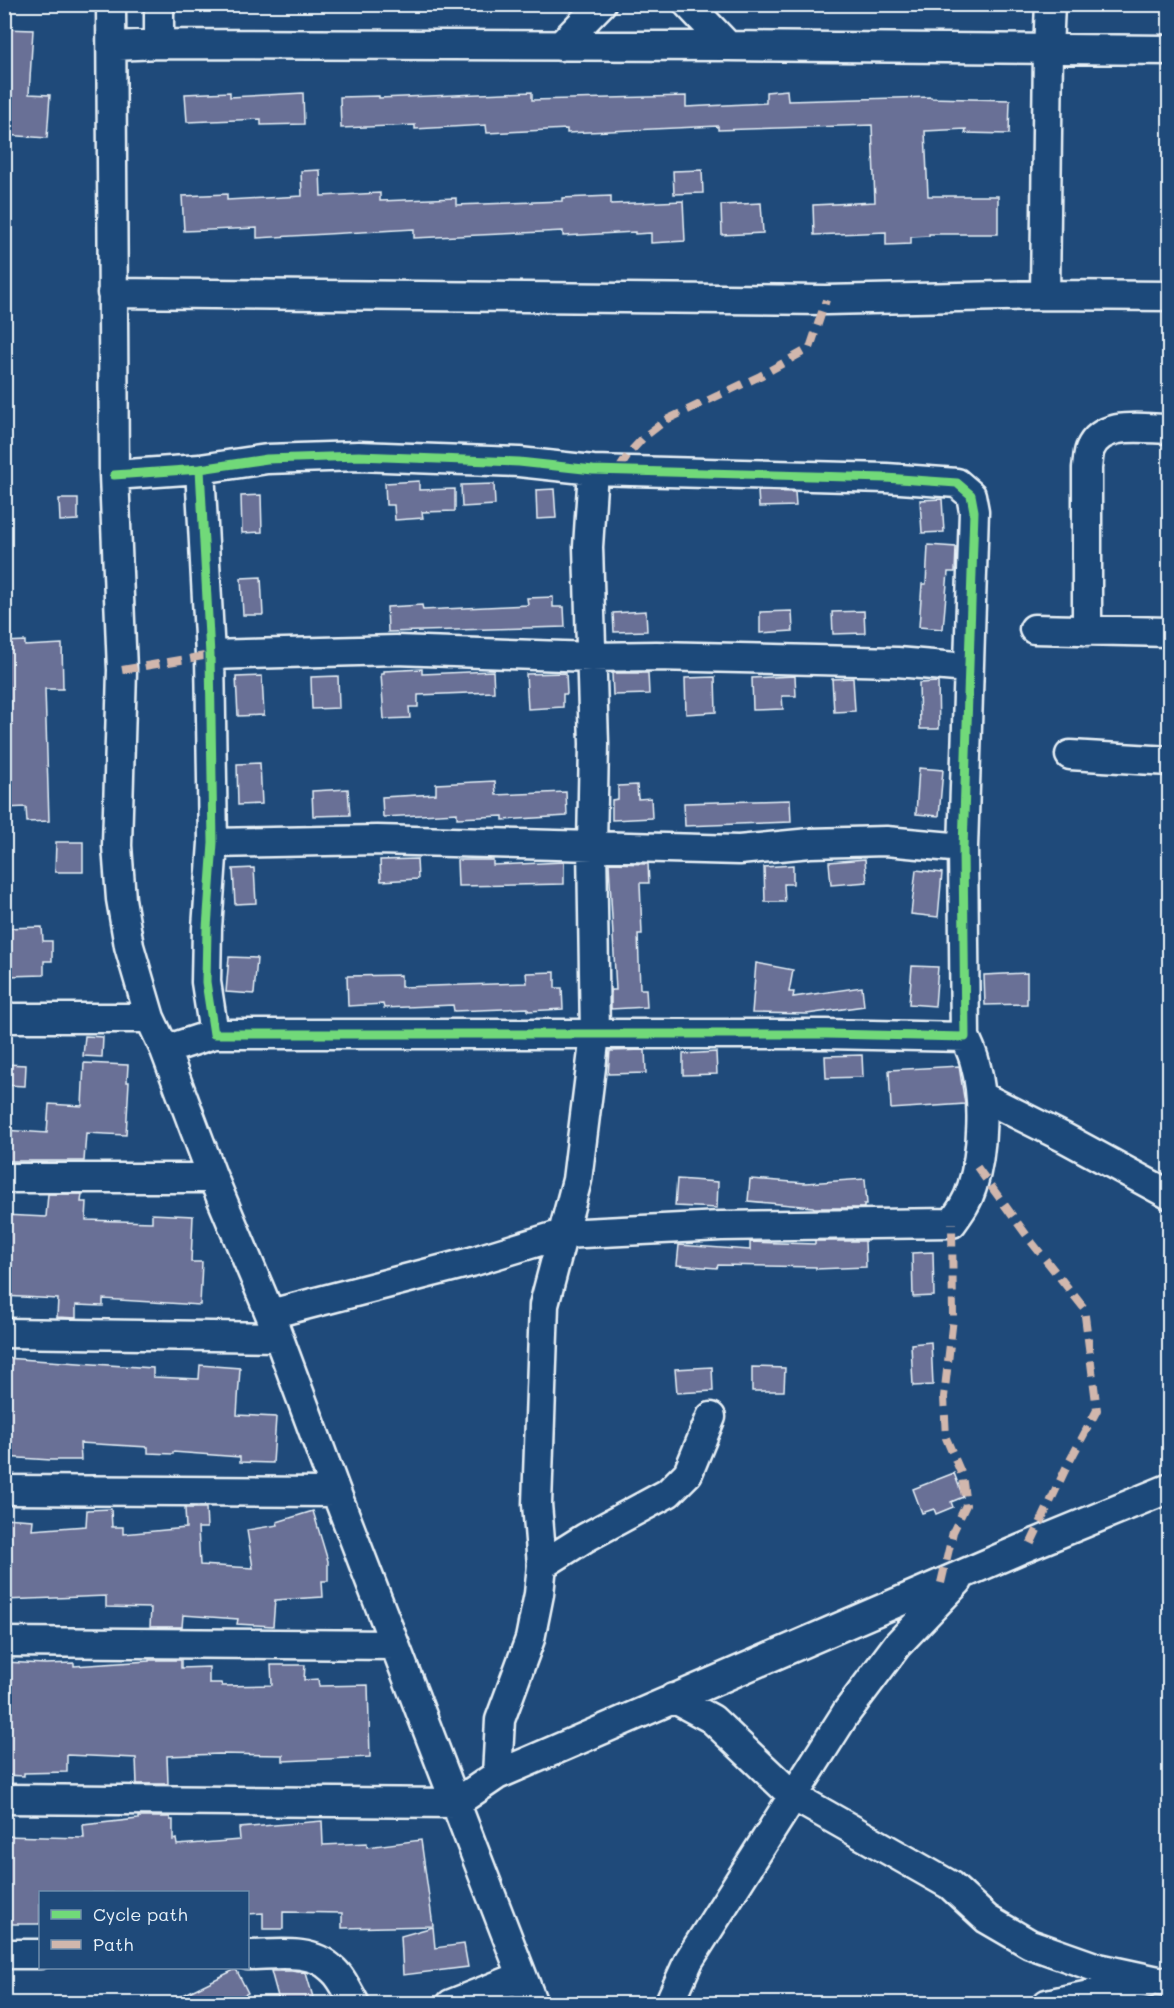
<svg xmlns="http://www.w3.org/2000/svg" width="1174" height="2008" viewBox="0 0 1174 2008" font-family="Mali,sans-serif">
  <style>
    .building { fill: #697096; stroke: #e8f1f8; stroke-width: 1.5 }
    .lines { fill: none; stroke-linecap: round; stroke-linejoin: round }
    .minor-casing { stroke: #e8f1f8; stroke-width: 33 }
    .minor { stroke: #1f4a7a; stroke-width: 28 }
    .quiet { stroke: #d1b7ad; stroke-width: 8; stroke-dasharray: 15 8; stroke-linecap: butt }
    .cycleway-casing { stroke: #1f4a7a; stroke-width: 13 }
    .cycleway { stroke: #71d979; stroke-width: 9 }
  </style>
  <rect width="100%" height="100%" fill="#1f4a7a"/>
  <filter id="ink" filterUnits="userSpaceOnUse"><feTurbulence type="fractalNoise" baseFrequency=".0167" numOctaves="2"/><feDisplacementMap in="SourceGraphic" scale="12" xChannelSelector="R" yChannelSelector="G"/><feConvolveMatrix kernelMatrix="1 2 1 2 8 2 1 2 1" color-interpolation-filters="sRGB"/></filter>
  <g filter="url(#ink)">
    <!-- building -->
    <path class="building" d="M 4,29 L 33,30 L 29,94 L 50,95 L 47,138 L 5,135 L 9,73 L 9,66 L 4,66 Z
      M 787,90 L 788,101 L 931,97 L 931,98 L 1010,100 L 1009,134 L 965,133 L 966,129 L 925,131 L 928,196 L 998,196 L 998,234 L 929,234 L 929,236 L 911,237 L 911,244 L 886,245 L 886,232 L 814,235 L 813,205 L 875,202 L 872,125 L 718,130 L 718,126 L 567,133 L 567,129 L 487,133 L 486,125 L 415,129 L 415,125 L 341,128 L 340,97 L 379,96 L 379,98 L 532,92 L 532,100 L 686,96 L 686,107 L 766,103 L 766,92 Z
      M 230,92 L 230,97 L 303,93 L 304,124 L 261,125 L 261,119 L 187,122 L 185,94 Z
      M 320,170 L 321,196 L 380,193 L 380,201 L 456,198 L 456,205 L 562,201 L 562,198 L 611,196 L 611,204 L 683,201 L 685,241 L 651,243 L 651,233 L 635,234 L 635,232 L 563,236 L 563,231 L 414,238 L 414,229 L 257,238 L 257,228 L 184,231 L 182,196 L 227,194 L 227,200 L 302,196 L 301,171 Z
      M 702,170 L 703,193 L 674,194 L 673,171 Z
      M 761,203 L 763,233 L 722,235 L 721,205 Z
      M 419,481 L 419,490 L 455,489 L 455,511 L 422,512 L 423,518 L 395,520 L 394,505 L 386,505 L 385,483 Z
      M 494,484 L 495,505 L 462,507 L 461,485 Z
      M 554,489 L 556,518 L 537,519 L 536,490 Z
      M 758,491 L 795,492 L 796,506 L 759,507 Z
      M 261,495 L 262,532 L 242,533 L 241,496 Z
      M 59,499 L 78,499 L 78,520 L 60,521 Z
      M 942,499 L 944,532 L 922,533 L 920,500 Z
      M 928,545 L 956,547 L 955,572 L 948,572 L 943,629 L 919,627 L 922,584 L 926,584 Z
      M 261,577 L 263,615 L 243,615 L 241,578 Z
      M 553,597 L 553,607 L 564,607 L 565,627 L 388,632 L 387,607 L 422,605 L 423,610 L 528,605 L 527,598 Z
      M 646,611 L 647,631 L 614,632 L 613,613 Z
      M 792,611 L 793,631 L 760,633 L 760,612 Z
      M 864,611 L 865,633 L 833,634 L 832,612 Z
      M 25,641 L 25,646 L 62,644 L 63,689 L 45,689 L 49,821 L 27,822 L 26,807 L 4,808 L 4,642 Z
      M 422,669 L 422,674 L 493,671 L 494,692 L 418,695 L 418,707 L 409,707 L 410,718 L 384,719 L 381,674 L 384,674 L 384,671 Z
      M 566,673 L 567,694 L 563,694 L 563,707 L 528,709 L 526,674 Z
      M 612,673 L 648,673 L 649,694 L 613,695 Z
      M 262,676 L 264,715 L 238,716 L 236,677 Z
      M 338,676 L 339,708 L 312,709 L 311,677 Z
      M 795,676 L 796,696 L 782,696 L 783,709 L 753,710 L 752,678 Z
      M 715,677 L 716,712 L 686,714 L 685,678 Z
      M 853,678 L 855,711 L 834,712 L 832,679 Z
      M 938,682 L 939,729 L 920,729 L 919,683 Z
      M 260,763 L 262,804 L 238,805 L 237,764 Z
      M 919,768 L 943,770 L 939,816 L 916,814 Z
      M 495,781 L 496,795 L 566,792 L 567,816 L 503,820 L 503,816 L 457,818 L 457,813 L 383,817 L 382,797 L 436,794 L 436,784 Z
      M 637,785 L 638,799 L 651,798 L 652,818 L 612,820 L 612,800 L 618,799 L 618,786 Z
      M 348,789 L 350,815 L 313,816 L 312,791 Z
      M 790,800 L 791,822 L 685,826 L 684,803 Z
      M 56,842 L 83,842 L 83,872 L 55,872 Z
      M 417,859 L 418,879 L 381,881 L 380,860 Z
      M 865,859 L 867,882 L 831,885 L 829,862 Z
      M 457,860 L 493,860 L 493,865 L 564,862 L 564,884 L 458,886 Z
      M 609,863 L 648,864 L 649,883 L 640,883 L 642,934 L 638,934 L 640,989 L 646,989 L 647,1007 L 611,1009 L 611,990 L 616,990 Z
      M 793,865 L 793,884 L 784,884 L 785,902 L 765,902 L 764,867 Z
      M 254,868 L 256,903 L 235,904 L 233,869 Z
      M 916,870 L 942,873 L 938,917 L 911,914 Z
      M 42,927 L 43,941 L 52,941 L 52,961 L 44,961 L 44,975 L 8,976 L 8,974 L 4,974 L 4,928 Z
      M 229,957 L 257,958 L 254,994 L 226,992 Z
      M 756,963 L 793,970 L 789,992 L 794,992 L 793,997 L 862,987 L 864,1006 L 807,1014 L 752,1013 Z
      M 912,966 L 938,967 L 935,1006 L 909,1004 Z
      M 555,972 L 555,988 L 562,988 L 563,1009 L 528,1011 L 528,1008 L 454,1011 L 453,1005 L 384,1008 L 383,1004 L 348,1006 L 347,976 L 401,975 L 401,987 L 527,983 L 526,973 Z
      M 1027,973 L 1027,1004 L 985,1005 L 984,975 Z
      M 85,1036 L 103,1037 L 102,1057 L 83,1056 Z
      M 645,1050 L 646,1073 L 608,1074 L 610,1051 Z
      M 716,1052 L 717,1074 L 683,1075 L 683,1054 Z
      M 862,1055 L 863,1077 L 826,1078 L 825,1056 Z
      M 84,1063 L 128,1065 L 127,1082 L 129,1082 L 126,1135 L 86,1133 L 84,1161 L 4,1161 L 4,1130 L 47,1133 L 49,1104 L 82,1106 Z
      M 4,1064 L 26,1065 L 25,1086 L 4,1085 Z
      M 959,1066 L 965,1104 L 891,1109 L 889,1070 Z
      M 677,1179 L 718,1182 L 717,1208 L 675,1206 Z
      M 750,1179 L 806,1183 L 865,1179 L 867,1204 L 864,1204 L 864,1208 L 814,1208 L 813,1207 L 748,1201 Z
      M 48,1194 L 82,1194 L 81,1202 L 87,1202 L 86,1220 L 152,1222 L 152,1214 L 193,1216 L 191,1262 L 202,1262 L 200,1305 L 103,1299 L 103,1306 L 76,1305 L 76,1318 L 57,1317 L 58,1299 L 4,1296 L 4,1215 L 46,1217 Z
      M 815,1241 L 865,1241 L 866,1267 L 816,1269 L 816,1267 L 718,1265 L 717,1268 L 677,1265 L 679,1245 L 750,1250 L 750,1242 L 815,1244 Z
      M 933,1252 L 934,1296 L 913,1297 L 912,1253 Z
      M 931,1342 L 933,1385 L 913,1386 L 911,1344 Z
      M 4,1358 L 153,1368 L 153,1377 L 199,1379 L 200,1365 L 240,1368 L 237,1415 L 276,1417 L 273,1463 L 240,1462 L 240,1457 L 173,1452 L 173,1454 L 148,1453 L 148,1447 L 80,1443 L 81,1460 L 51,1460 L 4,1457 Z
      M 712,1367 L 713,1391 L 677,1393 L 675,1369 Z
      M 752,1367 L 785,1368 L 784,1391 L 752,1391 Z
      M 954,1473 L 963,1497 L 951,1502 L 953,1507 L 936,1514 L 934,1509 L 922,1513 L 913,1489 Z
      M 185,1508 L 206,1508 L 207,1528 L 198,1528 L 200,1565 L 253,1568 L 247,1530 L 278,1525 L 277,1522 L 313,1511 L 328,1561 L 328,1581 L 322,1581 L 323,1597 L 275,1600 L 273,1626 L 237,1624 L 238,1619 L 183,1615 L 182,1627 L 150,1627 L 151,1608 L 106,1607 L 106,1596 L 4,1600 L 4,1518 L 33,1520 L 32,1530 L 86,1526 L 87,1510 L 111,1509 L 112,1527 L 123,1527 L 123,1534 L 186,1528 Z
      M 149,1660 L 181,1660 L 181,1668 L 209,1667 L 209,1683 L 221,1683 L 222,1686 L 272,1685 L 271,1665 L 305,1665 L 304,1680 L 318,1679 L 319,1686 L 368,1685 L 370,1757 L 283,1761 L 283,1755 L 219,1754 L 167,1756 L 168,1784 L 137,1784 L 136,1758 L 67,1755 L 67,1772 L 24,1773 L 24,1776 L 4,1775 L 4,1662 L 45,1664 L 74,1663 L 74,1666 L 149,1661 Z
      M 138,1817 L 170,1817 L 170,1820 L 173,1820 L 173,1840 L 176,1839 L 177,1845 L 240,1840 L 239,1828 L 322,1821 L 323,1845 L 367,1843 L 367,1847 L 421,1840 L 433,1926 L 342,1928 L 342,1913 L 283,1912 L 283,1929 L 263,1929 L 263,1913 L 248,1914 L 248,1893 L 40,1893 L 40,1924 L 4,1924 L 4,1836 L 84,1838 L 83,1825 L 138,1819 Z
      M 433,1927 L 435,1948 L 464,1944 L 468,1967 L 403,1975 L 401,1936 Z
      M 236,1969 L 248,1993 L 227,2004 L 165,2004 Z
      M 271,1971 L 291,1971 L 306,1973 L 315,2004 L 280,2004 Z"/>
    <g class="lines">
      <defs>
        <path id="minor" d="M 111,4 L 114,475 L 122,670 L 117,846 L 121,899 L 129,946 L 150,1018 L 165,1050 L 213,1178 L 270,1314 L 336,1492 L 533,2004
          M 688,4 L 728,46
          M 159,44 L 159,4
          M 113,46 L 159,44 L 728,46 L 1170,50
          M 560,46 L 601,4
          M 112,293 L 826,300 L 1045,295 L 1170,296
          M 1045,295 L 1048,50 L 1050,4
          M 114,475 L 200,469 L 267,459 L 359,456 L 519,462 L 593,470 L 886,478 L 957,483 L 971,495 L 974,511 L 963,848 L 965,1037 L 826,1034 L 214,1034 L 206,982 L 207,928 L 213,843 L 210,655 L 200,469
          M 1034,629 L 1170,632
          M 1087,631 L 1087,468 C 1088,462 1088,454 1090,449 C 1102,420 1144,429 1170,429
          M 210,655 L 396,650 L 591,657 L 656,656 L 897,662 L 968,668
          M 1070,755 L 1170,761
          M 213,843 L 377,840 L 739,850 L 810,843 L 886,841 L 963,848
          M 4,1018 L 150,1018
          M 165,1050 L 214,1034
          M 981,1096 L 1065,1138 L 1170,1195
          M 4,1178 L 213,1178
          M 270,1314 L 471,1262 L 563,1234 L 721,1226 L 952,1223 C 960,1212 968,1201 972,1187 C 983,1153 985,1098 975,1063 C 973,1054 969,1046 965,1037
          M 4,1333 L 277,1337
          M 4,1490 L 336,1492
          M 542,1565 L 585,1538 L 668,1493 L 688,1473 L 711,1417
          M 4,1642 L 395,1645
          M 673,1698 L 712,1719 L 793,1796 L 950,1885 L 987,1919 L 1030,1944 L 1098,1968 L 1158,1981 L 1170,1982
          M 497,1775 L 500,1720 L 530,1639 L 539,1594 L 542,1565 L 537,1504 L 544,1305 L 577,1180 L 595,1035 L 592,846 L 594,744 L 588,547 L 593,470
          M 4,1799 L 456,1803 L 497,1775 L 1021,1549 L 1170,1488
          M 4,1954 L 40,1954
          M 248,1955 C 275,1955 311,1948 332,1969 C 342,1977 348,1992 355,2004
          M 451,2004 L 522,1976
          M 669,2004 L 689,1960 L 846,1713 L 897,1645 L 958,1581
          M 1047,2004 L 1147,1983"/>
      </defs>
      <!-- minor casing -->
      <use href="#minor" class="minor-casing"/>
      <!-- minor -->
      <use href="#minor" class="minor"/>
      <!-- quiet -->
      <path class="quiet" d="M 619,469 L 631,451 L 644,437 L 666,420 L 760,376 L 810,348 L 826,300
        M 122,670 L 210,655
        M 977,1167 L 1030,1240 L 1084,1308 L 1097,1410 L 1066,1468 L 1030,1545
        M 941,1583 L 953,1532 L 966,1505 L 962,1475 L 946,1438 L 944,1397 L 953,1318 L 952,1223"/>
      <defs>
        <path id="cycleway" d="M 114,475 L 200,469 L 267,459 L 359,456 L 519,462 L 593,470 L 886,478 L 957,483 L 971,495 L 974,511 L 963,848 L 965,1037 L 826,1034 L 214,1034 L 206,982 L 207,928 L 213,843 L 210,655 L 200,469"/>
      </defs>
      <!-- cycleway casing -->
      <use href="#cycleway" class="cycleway-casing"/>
      <!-- cycleway -->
      <use href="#cycleway" class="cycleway"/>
    </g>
  </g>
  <!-- margin -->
  <rect width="1174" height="2008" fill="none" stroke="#1f4a7a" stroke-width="24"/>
  <rect x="12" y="12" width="1150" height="1984" fill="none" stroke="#e8f1f8" stroke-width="2" filter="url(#ink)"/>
  <!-- legend -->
  <rect x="39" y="1891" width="210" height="78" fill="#1f4a7a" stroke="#6f8dac" stroke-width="1.5"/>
  <rect x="51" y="1910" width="30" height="9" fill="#71d979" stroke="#6f8dac" stroke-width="1.5"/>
  <text x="93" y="1921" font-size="18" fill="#e8f1f8">Cycle path</text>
  <rect x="51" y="1940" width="30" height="9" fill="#d1b7ad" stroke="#6f8dac" stroke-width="1.5"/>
  <text x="93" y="1951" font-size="18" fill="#e8f1f8">Path</text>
</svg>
